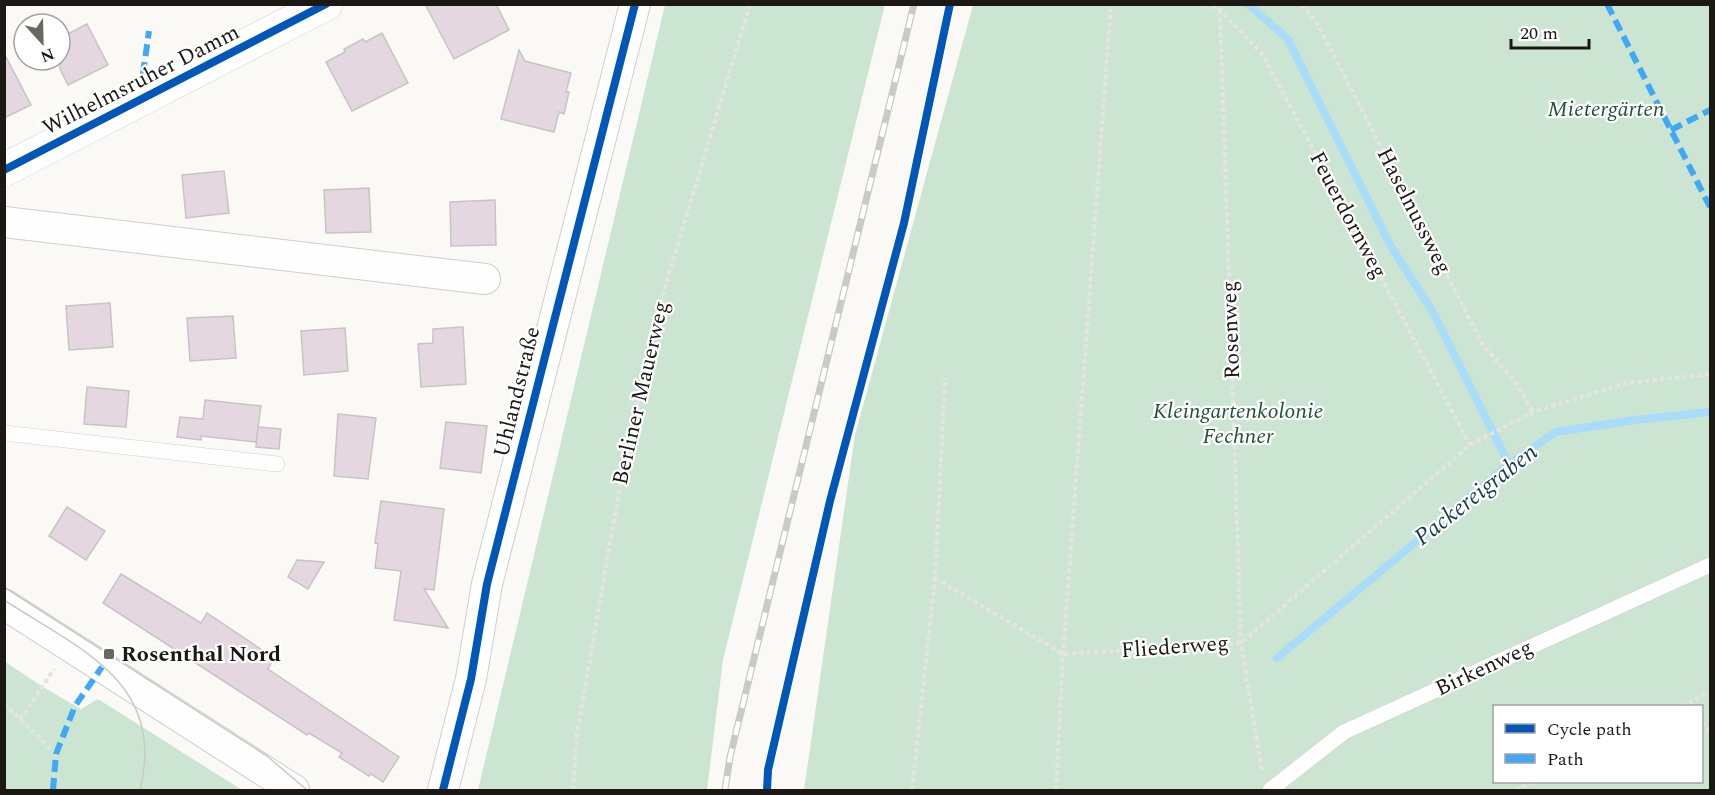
<svg xmlns="http://www.w3.org/2000/svg" width="1715" height="795" viewBox="0 0 1715 795" font-family="Spectral,serif">
  <style>
    .green { fill: #cce5d3; fill-rule: evenodd }
    .lines { fill: none; stroke-linecap: round; stroke-linejoin: round }
    .stream { stroke: #a8dcf9; stroke-width: 8 }
    .building { fill: #e4d7df; stroke: #c7c4c4; stroke-width: 1.5 }
    .service-casing { stroke: #d1ceca; stroke-width: 16 }
    .minor-casing { stroke: #d1ceca; stroke-width: 32 }
    .secondary-casing { stroke: #d1ceca; stroke-width: 34 }
    .path { stroke: #e5e4e2; stroke-width: 4; stroke-dasharray: 4.5 3; stroke-linecap: butt }
    .service { stroke: #fefefe; stroke-width: 15 }
    .minor { stroke: #fefefe; stroke-width: 30 }
    .secondary { stroke: #fefefe; stroke-width: 33 }
    .tram { stroke: #c9c9c7; stroke-width: 1.5 }
    .rail-casing { stroke: #c9c9c7; stroke-width: 7 }
    .rail { stroke: #fff; stroke-width: 4.5; stroke-dasharray: 14; stroke-linecap: butt }
    .quiet { stroke: #3fa9f5; stroke-width: 6; stroke-dasharray: 12 6; stroke-linecap: butt }
    .cycleway-casing { stroke: #fff; stroke-width: 11 }
    .cycleway { stroke: #0057b8; stroke-width: 8 }
    .poi-dot { fill: #6a6762; stroke: #fff; stroke-width: 2 }
    .labels { text-anchor: middle; dominant-baseline: central; stroke-width: 4.5; stroke-linejoin: round; paint-order: stroke }
    .street-label { font-size: 22px; fill: #1c1813; stroke: #fff }
    .park-label { font-size: 22px; font-style: italic; fill: #1e5336; stroke: #fff }
    .poi-label { font-size: 22px; font-weight: bold; fill: #1c1813; stroke: #fff; text-anchor: start }
    .water-label { font-size: 24px; font-style: italic; fill: #173a4b; stroke: #fff }
  </style>
  <rect width="100%" height="100%" fill="#fbf9f6"/>
  <!-- green -->
  <path class="green" d="M 665,5 L 885,5 L 723,660 L 707,790 L 478,790 Z
    M 973,5 L 1710,5 L 1710,790 L 804,790 L 855,435 ZM 1494,706 L 1702,706 L 1702,782 L 1494,782 Z
    M 4,661 L 43,687 L 81,709 L 98,699 L 242,790 L 5,790 Z"/>
  <g class="lines">
    <!-- stream -->
    <path class="stream" d="M 1248,4 L 1288,39 L 1390,245 L 1433,312 L 1509,464
      M 1277,658 L 1509,464 L 1556,432 L 1635,420 L 1710,412"/>
  </g>
  <!-- building -->
  <path class="building" d="M 425,4 L 496,4 L 509,30 L 454,59 Z
    M 87,24 L 108,65 L 68,85 L 60,69 L 60,38 Z
    M 382,33 L 408,83 L 352,111 L 326,62 L 345,52 L 344,49 L 363,39 L 365,42 Z
    M 519,50 L 525,61 L 571,73 L 566,92 L 569,92 L 564,114 L 559,112 L 554,132 L 501,119 Z
    M 4,53 L 31,105 L 4,118 Z
    M 224,171 L 229,213 L 186,218 L 182,175 Z
    M 369,188 L 371,232 L 326,233 L 324,190 Z
    M 495,200 L 496,245 L 451,246 L 450,202 Z
    M 110,303 L 113,347 L 69,350 L 66,306 Z
    M 233,316 L 236,358 L 190,361 L 187,318 Z
    M 463,327 L 466,384 L 421,387 L 418,344 L 433,343 L 433,329 Z
    M 345,328 L 348,371 L 304,375 L 301,331 Z
    M 87,387 L 129,391 L 126,427 L 84,424 Z
    M 205,400 L 261,406 L 256,442 L 201,436 L 201,440 L 177,437 L 180,417 L 203,419 Z
    M 338,414 L 376,418 L 368,479 L 334,476 Z
    M 446,422 L 487,426 L 481,473 L 440,468 Z
    M 258,427 L 281,429 L 279,449 L 256,447 Z
    M 381,501 L 444,509 L 434,590 L 424,589 L 448,628 L 394,620 L 401,571 L 375,568 L 378,544 L 375,543 Z
    M 67,507 L 105,531 L 86,560 L 49,536 Z
    M 297,560 L 324,562 L 308,589 L 288,577 Z
    M 121,574 L 201,623 L 207,613 L 274,658 L 268,669 L 399,757 L 383,782 L 371,774 L 369,776 L 339,757 L 342,753 L 309,733 L 307,735 L 103,603 Z"/>
  <g class="lines">
    <defs>
      <path id="service" d="M 4,433 L 277,464
        M 1270,790 L 1344,732 L 1710,565"/>
      <path id="minor" d="M 4,222 L 485,279
        M 4,604 L 294,790
        M 443,790 L 471,679 L 487,584 L 635,4"/>
      <path id="secondary" d="M 4,170 L 326,4"/>
    </defs>
    <!-- service casing -->
    <use href="#service" class="service-casing"/>
    <!-- minor casing -->
    <use href="#minor" class="minor-casing"/>
    <!-- secondary casing -->
    <use href="#secondary" class="secondary-casing"/>
    <!-- path -->
    <path class="path" d="M 1204,4 L 1220,10 L 1263,55 L 1470,445
      M 1302,4 L 1317,23 L 1483,345 L 1515,382 L 1533,412
      M 1220,10 L 1241,643 L 1262,771
      M 935,578 L 1063,654 L 1241,643 L 1470,445 L 1533,412 L 1627,383 L 1710,374
      M 4,704 L 56,754
      M 1682,706 L 1710,692
      M 20,720 L 54,669
      M 1702,722 L 1710,732
      M 573,790 L 577,734 L 625,457 L 666,284 L 750,4
      M 912,790 L 935,578 L 945,378
      M 1056,790 L 1063,654 L 1111,4
      M 1515,790 L 1533,782"/>
    <!-- service -->
    <use href="#service" class="service"/>
    <!-- minor -->
    <use href="#minor" class="minor"/>
    <!-- secondary -->
    <use href="#secondary" class="secondary"/>
    <!-- tram -->
    <path class="tram" d="M 4,587 L 267,756 L 307,790
      M 4,600 C 79,649 167,682 140,790"/>
    <defs>
      <path id="rail" d="M 725,790 L 730,757 L 914,4"/>
    </defs>
    <!-- rail casing -->
    <use href="#rail" class="rail-casing"/>
    <!-- rail -->
    <use href="#rail" class="rail"/>
    <!-- quiet -->
    <path class="quiet" d="M 1607,4 L 1710,207
      M 143,74 L 149,31
      M 1671,130 L 1710,110
      M 53,790 L 56,754 L 75,706 L 102,667"/>
    <defs>
      <path id="cycleway" d="M 4,170 L 326,4
        M 443,790 L 471,679 L 487,584 L 635,4
        M 767,790 L 768,770 L 830,501 L 904,223 L 950,4"/>
    </defs>
    <!-- cycleway casing -->
    <use href="#cycleway" class="cycleway-casing"/>
    <!-- cycleway -->
    <use href="#cycleway" class="cycleway"/>
  </g>
  <!-- markers -->
  <rect class="poi-dot" x="103" y="648" width="12" height="12" rx="3"/>
  <g class="labels">
    <!-- street labels -->
    <g class="street-label">
      <text transform="translate(141 80) rotate(-27)">Wilhelmsruher Damm</text>
      <text transform="translate(1414 211) rotate(63)">Haselnussweg</text>
      <text transform="translate(1348 215) rotate(62)">Feuerdornweg</text>
      <text transform="translate(1231 330) rotate(-92)">Rosenweg</text>
      <text transform="translate(517 392) rotate(-76)">Uhlandstraße</text>
      <text transform="translate(641 393) rotate(-77)">Berliner Mauerweg</text>
      <text transform="translate(1175 647) rotate(-4)">Fliederweg</text>
      <text transform="translate(1484 668) rotate(-25)">Birkenweg</text>
    </g>
    <!-- park labels -->
    <g class="park-label">
      <text x="1606" y="109">Mietergärten</text>
      <text x="1238" y="411">Kleingartenkolonie<tspan x="1238" dy="25">Fechner</tspan></text>
    </g>
    <!-- poi labels -->
    <g class="poi-label">
      <text x="121" y="654">Rosenthal Nord</text>
    </g>
    <!-- water labels -->
    <g class="water-label">
      <text transform="translate(1476 495) rotate(-38)">Packereigraben</text>
    </g>
  </g>
  <!-- border -->
  <rect width="1715" height="795" fill="none" stroke="#1c1813" stroke-width="12"/>
  <!-- legend -->
  <rect x="1493" y="705" width="210" height="78" fill="#ffffff" stroke="#a4a3a1" stroke-width="1.5"/>
  <rect x="1505" y="724" width="30" height="9" fill="#0057b8" stroke="#a4a3a1" stroke-width="1.5"/>
  <text x="1547" y="735" font-size="18" fill="#1c1813">Cycle path</text>
  <rect x="1505" y="754" width="30" height="9" fill="#3fa9f5" stroke="#a4a3a1" stroke-width="1.5"/>
  <text x="1547" y="765" font-size="18" fill="#1c1813">Path</text>
  <!-- north arrow -->
  <g transform="translate(42 42) rotate(158)"><circle r="28" fill="#ffffff" stroke="#a4a3a1" stroke-width="1.5"/>
  <path d="M0-4.5L10 22L0 15L-10 22Z" fill="#6a6762"/>
  <text y="-9" font-size="16" font-weight="bold" text-anchor="middle" fill="#1c1813">N</text>
  </g>
  <!-- scale -->
  <path d="M1511 39v9h78v-9" fill="none" stroke="#1c1813" stroke-width="3"/>
  <text x="1520" y="39" font-size="18" fill="#1c1813" stroke="#ffffff" stroke-width="4.5" paint-order="stroke">20 m</text>
</svg>
